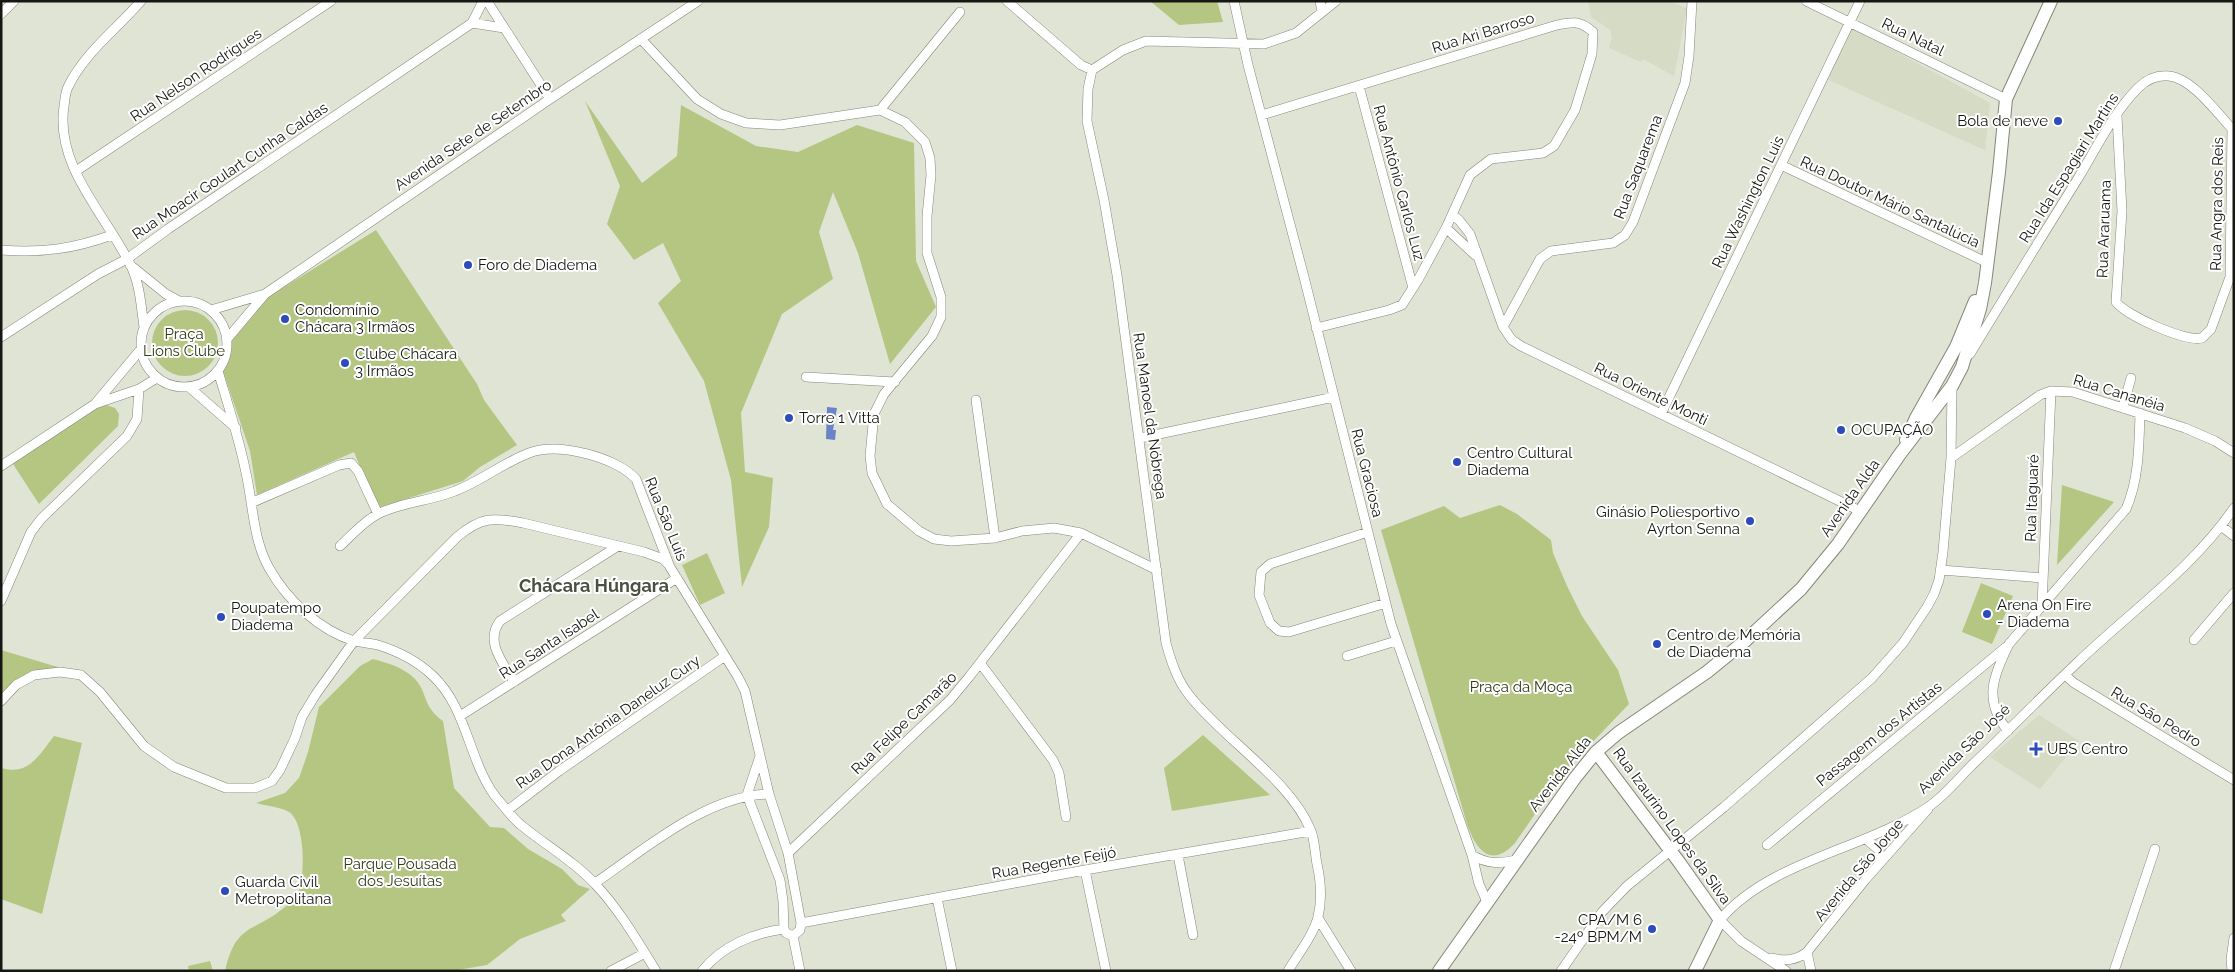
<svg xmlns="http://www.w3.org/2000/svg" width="2235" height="972" viewBox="0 0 2235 972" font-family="Raleway,sans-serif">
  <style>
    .built { fill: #d5dbc4 }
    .green { fill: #b5c683 }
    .water { fill: #6a84ca }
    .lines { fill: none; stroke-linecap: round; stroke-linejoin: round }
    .street-casing { stroke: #838879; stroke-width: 10 }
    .secondary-casing { stroke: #838879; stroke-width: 14 }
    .street { stroke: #fff; stroke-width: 9 }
    .secondary { stroke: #fff; stroke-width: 12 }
    .poi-dot { fill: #2e4bbb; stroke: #fff; stroke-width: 2 }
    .labels { text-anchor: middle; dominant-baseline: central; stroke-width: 4; stroke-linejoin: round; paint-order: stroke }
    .street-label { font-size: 15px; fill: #161712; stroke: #fff }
    .poi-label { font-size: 15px; fill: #161712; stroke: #fff; text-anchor: start }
    .park-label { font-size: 15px; fill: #333b18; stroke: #fff }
    .quarter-label { font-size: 18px; font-weight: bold; fill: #4b4f41; stroke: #fff }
  </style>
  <rect width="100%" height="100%" fill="#dfe4d4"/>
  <!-- built -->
  <path class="built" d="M 1588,1 L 1671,1 L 1687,9 L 1674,76 L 1643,59 L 1641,62 L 1609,48 L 1612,38 L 1610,30 L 1591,17 Z
    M 1849,26 L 1990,103 L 1985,150 L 1824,78 Z
    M 2039,715 L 2079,741 L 2040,789 L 1990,757 Z"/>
  <!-- green -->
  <path class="green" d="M 1150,1 L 1217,1 L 1223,22 L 1179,25 Z
    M 585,101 L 642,183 L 677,156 L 681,105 L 756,146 L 798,152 L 857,125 L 914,143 L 916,261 L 936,307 L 890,364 L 858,253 L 833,192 L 819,232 L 833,279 L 782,314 L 741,413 L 745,472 L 773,478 L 769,527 L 742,587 L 731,480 L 704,381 L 658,303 L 681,281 L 663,243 L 634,260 L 607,224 L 620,186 Z
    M 376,230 L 477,384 L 484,400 L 517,445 L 480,467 L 463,481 L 377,508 L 354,452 L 257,495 L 250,451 L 223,371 L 231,355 L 232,340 L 268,297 Z
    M152 343a33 33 0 1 1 66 0a33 33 0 1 1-66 0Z
    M 104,404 L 115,408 L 119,414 L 118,426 L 39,504 L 13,464 L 81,417 Z
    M 2062,485 L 2114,502 L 2057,565 Z
    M 1500,505 L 1517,514 L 1551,540 L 1553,553 L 1567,586 L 1582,616 L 1618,670 L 1629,704 L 1563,773 L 1515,843 C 1491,869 1476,850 1467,824 L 1381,530 L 1444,506 L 1460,518 Z
    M 707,553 L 725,593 L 700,605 L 682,565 Z
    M 1981,583 L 2013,596 L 1992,644 L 1962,632 Z
    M 1,650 L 81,674 C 40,665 32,668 1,696 Z
    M 373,659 C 388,663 403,667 415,679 C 428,693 422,706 443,721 L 454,788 L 490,827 L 504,828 L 528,849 L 562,869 L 578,885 L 590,889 L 561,915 L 566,921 L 520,939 L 487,965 L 452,971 L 225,971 C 236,922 254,933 285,907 C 288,904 294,901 296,897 C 306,882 306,823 289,812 C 281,807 266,806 256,803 L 285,793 L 299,778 L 308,752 L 319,707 L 360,666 Z
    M 1203,735 L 1270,795 L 1172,811 L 1164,768 Z
    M 54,736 L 82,743 L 42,914 L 1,899 L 1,768 C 29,776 39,755 54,736 Z
    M 210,961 L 213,971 L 189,971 L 188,966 Z"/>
  <!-- water -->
  <path class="water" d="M 827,407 L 837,408 L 833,430 L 836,430 L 835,440 L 826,439 Z"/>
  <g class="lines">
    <defs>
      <path id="street" d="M 141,1 C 116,30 85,52 68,87 C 65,93 65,100 64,106 C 55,166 105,214 130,264 C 140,283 141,306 144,327
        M 487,1 L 550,99
        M 1007,1 L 1081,65 L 1092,70
        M 1234,1 L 1248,65 L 1304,277 L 1391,624 L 1472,855 L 1479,884 L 1487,902
        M 1320,1 L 1322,12
        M 1806,1 L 2006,99
        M 1,14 L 14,1
        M 472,23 L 504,28
        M 641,39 L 697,99 L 721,114 L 746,123 L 780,125 L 880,110 L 905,122 L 925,142 L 930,158 L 931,175 L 927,216 L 927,253 L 941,297 L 941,317 L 932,336 L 884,394 L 874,414 L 870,456 L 872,473 L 887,504 L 919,531 L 934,539 L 951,541 L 995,538 L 1022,531 L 1054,528 L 1081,533 L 1157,570
        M 1359,86 L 1413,288
        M 880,110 L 960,12
        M 1262,115 L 1557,25 C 1573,22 1580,20 1593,32 L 1592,54 L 1575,110 L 1554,146 L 1543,153 L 1491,159 L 1470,175 L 1446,228 L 1418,280 L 1402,305 L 1389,310 L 1316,328
        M 2117,116 L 2122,211 L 2116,302 C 2127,316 2185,342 2202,338 L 2211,329 L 2230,277 L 2232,129
        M 1781,165 L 1988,263
        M 76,171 L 331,1
        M 1452,215 L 1459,220 L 1470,234 L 1503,327 L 1512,340 L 1521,346 L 1860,511
        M 1446,228 L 1475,255
        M 1,250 C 42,253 73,249 112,235
        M 130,265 L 166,294 L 179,301
        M141 344a43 43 0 1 1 86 0a43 43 0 1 1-86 0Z
        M 211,310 L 265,294
        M 1503,327 L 1540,259 L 1551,251 L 1613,243 L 1625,235 L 1633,222 L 1685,83 L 1689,56 L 1692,1
        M 1,337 L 98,274 L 127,259 L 168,229 L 472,23 L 483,1
        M 227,339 L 265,294 L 550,99 L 698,1
        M 1970,354 C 2005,296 2041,238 2077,180 C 2096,149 2113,113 2138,88 C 2146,80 2157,75 2169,76 C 2192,78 2218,114 2234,131
        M 218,371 C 228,405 239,438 246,473 C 253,504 253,540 269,568 C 287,600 319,630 354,641 C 362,643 370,643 378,645 C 397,651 417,661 432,675 C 467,707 468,759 495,796 C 503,805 512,818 521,825 C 545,845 574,861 595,884 C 619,909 638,942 656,971
        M 806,377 L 895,382
        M 189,387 L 236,428
        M 976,400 L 995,538
        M 95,404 L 141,349
        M 2123,407 L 2131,378
        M 1661,414 L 1860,1
        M 1140,438 L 1334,397
        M 1951,458 L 2040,395 L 2051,391 L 2073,392 L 2185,428 L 2215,441 L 2234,453
        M 1,466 L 95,404 L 139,389 L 157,378
        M 251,503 L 339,465 L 351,463 L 358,471 L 378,514
        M 2221,526 L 2234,536
        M 1368,532 L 1270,564 L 1261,572 L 1259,595 L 1270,623 L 1279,631 L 1289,632 L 1386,603
        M 340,546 C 352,535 364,521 378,514 C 401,502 431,501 455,491 C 481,481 503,463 529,453 C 558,442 616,457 636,479 L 670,567 L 738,677 L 745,691 L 769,794 L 788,853 L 801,923 L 800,930 L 793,936 L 786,933 L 784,929 L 783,901 L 780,880 L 747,795 L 760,756
        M 1941,570 L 2043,578
        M 1,601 L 31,532 L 41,519 L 127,436 L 137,419 L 139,389
        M 2042,606 L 2051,391
        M 2194,640 L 2234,593
        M 1347,656 L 1396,641
        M 980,663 L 1053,760 L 1059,773 L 1066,817
        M 2065,675 L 2074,683 L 2234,780
        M 514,682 C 504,664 484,642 500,621 L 618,546
        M 1,701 L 16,685 L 34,675 L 60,672 L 81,675 L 100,692 L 144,746 L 174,767 L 226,788 L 255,788 L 272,781 L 280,770 L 295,738 L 302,717 L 316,694 L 354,641 L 457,537 C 481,517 492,517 523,523 L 644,552 L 663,559 L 669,565
        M 460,716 L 677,578
        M 2008,731 C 1983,701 1993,676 2009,644 L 2126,509 C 2139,480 2139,445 2140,413
        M 508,810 L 559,771 L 725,656
        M 1866,839 L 1879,850 L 1880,863
        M 1767,845 L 2006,647
        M 788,853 L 950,700 L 969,677 L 1081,533
        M 1178,855 L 1193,935
        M 1472,855 C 1487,864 1499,864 1516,860
        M 1085,870 L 1106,971
        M 595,883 C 645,849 707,795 769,794
        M 937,898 L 952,971
        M 1318,918 L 1351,971
        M 801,923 L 1085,870 L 1311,831
        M 793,936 L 800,971
        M 1807,952 L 1811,971
        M 1770,958 C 1785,961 1795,961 1807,952 L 1865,880 L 1928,809
        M 611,971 L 645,953
        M 702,971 C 722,946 753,933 784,929
        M 1288,971 C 1298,954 1313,936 1318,917 C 1322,900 1321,882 1317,864 C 1315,854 1315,841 1311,831 C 1291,780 1223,739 1189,695 C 1177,680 1171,661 1166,643 L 1117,275 L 1104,200 L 1087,121 L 1088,89 L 1092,70 L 1123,50 L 1146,41 L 1264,44 L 1296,33 L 1336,1
        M 1561,971 L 1602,912 L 1627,886 L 1724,807 L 1872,678 L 1903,643 L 1927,607 L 1934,594 L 1939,580 L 1943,552 L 1951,458 L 1952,386
        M 1786,971 L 1741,941 L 1720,920 C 1770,860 1868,849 1931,805 C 1946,794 1959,778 1972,765 C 2008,731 2042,696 2078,662 C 2130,612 2193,568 2234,508
        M 2114,971 L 2155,849
        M 2232,971 L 2231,959 L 2234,938"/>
      <path id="secondary" d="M 1906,440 L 1916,418 L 1956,347 L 1975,301
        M 1596,752 L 1679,862 L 1720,920 L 1695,971
        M 1439,971 L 1575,778 L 1596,752 L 1618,733 L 1707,672 L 1745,641 L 1801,589 L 1838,544 L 1900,454 L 1952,386 L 1962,367 L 1980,309 L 1985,283 L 1999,172 L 2006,99 L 2051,1"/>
    </defs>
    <!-- street casing -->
    <use href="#street" class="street-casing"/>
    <!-- secondary casing -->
    <use href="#secondary" class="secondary-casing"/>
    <!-- street -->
    <use href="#street" class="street"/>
    <!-- secondary -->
    <use href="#secondary" class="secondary"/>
  </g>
  <!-- markers -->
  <g class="poi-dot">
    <circle cx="2058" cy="121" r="5"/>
    <circle cx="468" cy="265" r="5"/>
    <circle cx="285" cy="319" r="5"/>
    <circle cx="345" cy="363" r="5"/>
    <circle cx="789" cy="418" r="5"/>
    <circle cx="1841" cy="430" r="5"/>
    <circle cx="1457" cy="462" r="5"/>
    <circle cx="1750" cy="521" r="5"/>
    <circle cx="1987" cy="614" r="5"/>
    <circle cx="221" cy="617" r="5"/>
    <circle cx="1657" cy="644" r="5"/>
    <path d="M2033.5 741.5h5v5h5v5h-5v5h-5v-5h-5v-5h5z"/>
    <circle cx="225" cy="891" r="5"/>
    <circle cx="1652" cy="929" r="5"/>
  </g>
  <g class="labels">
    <!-- street labels -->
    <g class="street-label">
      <text transform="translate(1483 33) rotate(-17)">Rua Ari Barroso</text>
      <text transform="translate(1913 37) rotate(26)">Rua Natal</text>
      <text transform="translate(196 75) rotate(-34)">Rua Nelson Rodrigues</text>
      <text transform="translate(473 135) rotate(-34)">Avenida Sete de Setembro</text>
      <text transform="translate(1638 167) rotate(-69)">Rua Saquarema</text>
      <text transform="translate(2069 168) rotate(-58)">Rua Ida Espagiari Martins</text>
      <text transform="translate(230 171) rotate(-34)">Rua Moacir Goulart Cunha Caldas</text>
      <text transform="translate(1399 183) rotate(75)">Rua Antônio Carlos Luz</text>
      <text transform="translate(1748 202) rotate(-64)">Rua Washington Luis</text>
      <text transform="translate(1890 202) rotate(25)">Rua Doutor Mário Santalúcia</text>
      <text transform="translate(2217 204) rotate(-89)">Rua Angra dos Reis</text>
      <text transform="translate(2104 229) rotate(-88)">Rua Araruama</text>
      <text transform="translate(2119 393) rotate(17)">Rua Cananéia</text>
      <text transform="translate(1651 394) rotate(26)">Rua Oriente Monti</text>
      <text transform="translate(1150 416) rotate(82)">Rua Manoel da Nóbrega</text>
      <text transform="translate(1367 473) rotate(76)">Rua Graciosa</text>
      <text transform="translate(1850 498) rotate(-55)">Avenida Alda</text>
      <text transform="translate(2032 498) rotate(-88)">Rua Itaguaré</text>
      <text transform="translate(666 519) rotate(68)">Rua São Luis</text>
      <text transform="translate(549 644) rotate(-33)">Rua Santa Isabel</text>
      <text transform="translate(2156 717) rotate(31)">Rua São Pedro</text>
      <text transform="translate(608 722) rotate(-35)">Rua Dona Antônia Daneluz Cury</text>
      <text transform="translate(904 723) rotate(-44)">Rua Felipe Camarão</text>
      <text transform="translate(1879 734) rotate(-39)">Passagem dos Artistas</text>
      <text transform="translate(1964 749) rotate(-44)">Avenida São José</text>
      <text transform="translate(1560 774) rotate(-52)">Avenida Alda</text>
      <text transform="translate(1672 826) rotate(54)">Rua Izaurino Lopes da Silva</text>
      <text transform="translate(1054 863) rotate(-10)">Rua Regente Feijó</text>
      <text transform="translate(1859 870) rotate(-50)">Avenida São Jorge</text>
    </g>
    <!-- poi labels -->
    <g class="poi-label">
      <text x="2048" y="121" text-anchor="end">Bola de neve</text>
      <text x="478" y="265">Foro de Diadema</text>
      <text x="295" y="310">Condomínio<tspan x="295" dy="17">Chácara 3 Irmãos</tspan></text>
      <text x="355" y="354">Clube Chácara<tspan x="355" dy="17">3 Irmãos</tspan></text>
      <text x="799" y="418">Torre 1 Vitta</text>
      <text x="1851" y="430">OCUPAÇÃO</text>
      <text x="1467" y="453">Centro Cultural<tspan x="1467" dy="17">Diadema</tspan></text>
      <text x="1740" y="512" text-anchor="end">Ginásio Poliesportivo<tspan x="1740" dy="17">Ayrton Senna</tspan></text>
      <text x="1997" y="605">Arena On Fire<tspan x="1997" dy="17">- Diadema</tspan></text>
      <text x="231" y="608">Poupatempo<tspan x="231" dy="17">Diadema</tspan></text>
      <text x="1667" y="635">Centro de Memória<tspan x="1667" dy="17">de Diadema</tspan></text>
      <text x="2047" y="749">UBS Centro</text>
      <text x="235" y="882">Guarda Civil<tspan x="235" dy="17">Metropolitana</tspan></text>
      <text x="1642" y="920" text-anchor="end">CPA/M 6<tspan x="1642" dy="17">-24º BPM/M</tspan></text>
    </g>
    <!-- park labels -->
    <g class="park-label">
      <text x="184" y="334">Praça<tspan x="184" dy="17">Lions Clube</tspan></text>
      <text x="1521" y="687">Praça da Moça</text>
      <text x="400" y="864">Parque Pousada<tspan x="400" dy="17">dos Jesuítas</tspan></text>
    </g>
    <!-- quarter labels -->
    <g class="quarter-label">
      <text x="594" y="585">Chácara Húngara</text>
    </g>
  </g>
  <!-- border -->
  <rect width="2235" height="972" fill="none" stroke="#161712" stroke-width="5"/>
</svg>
